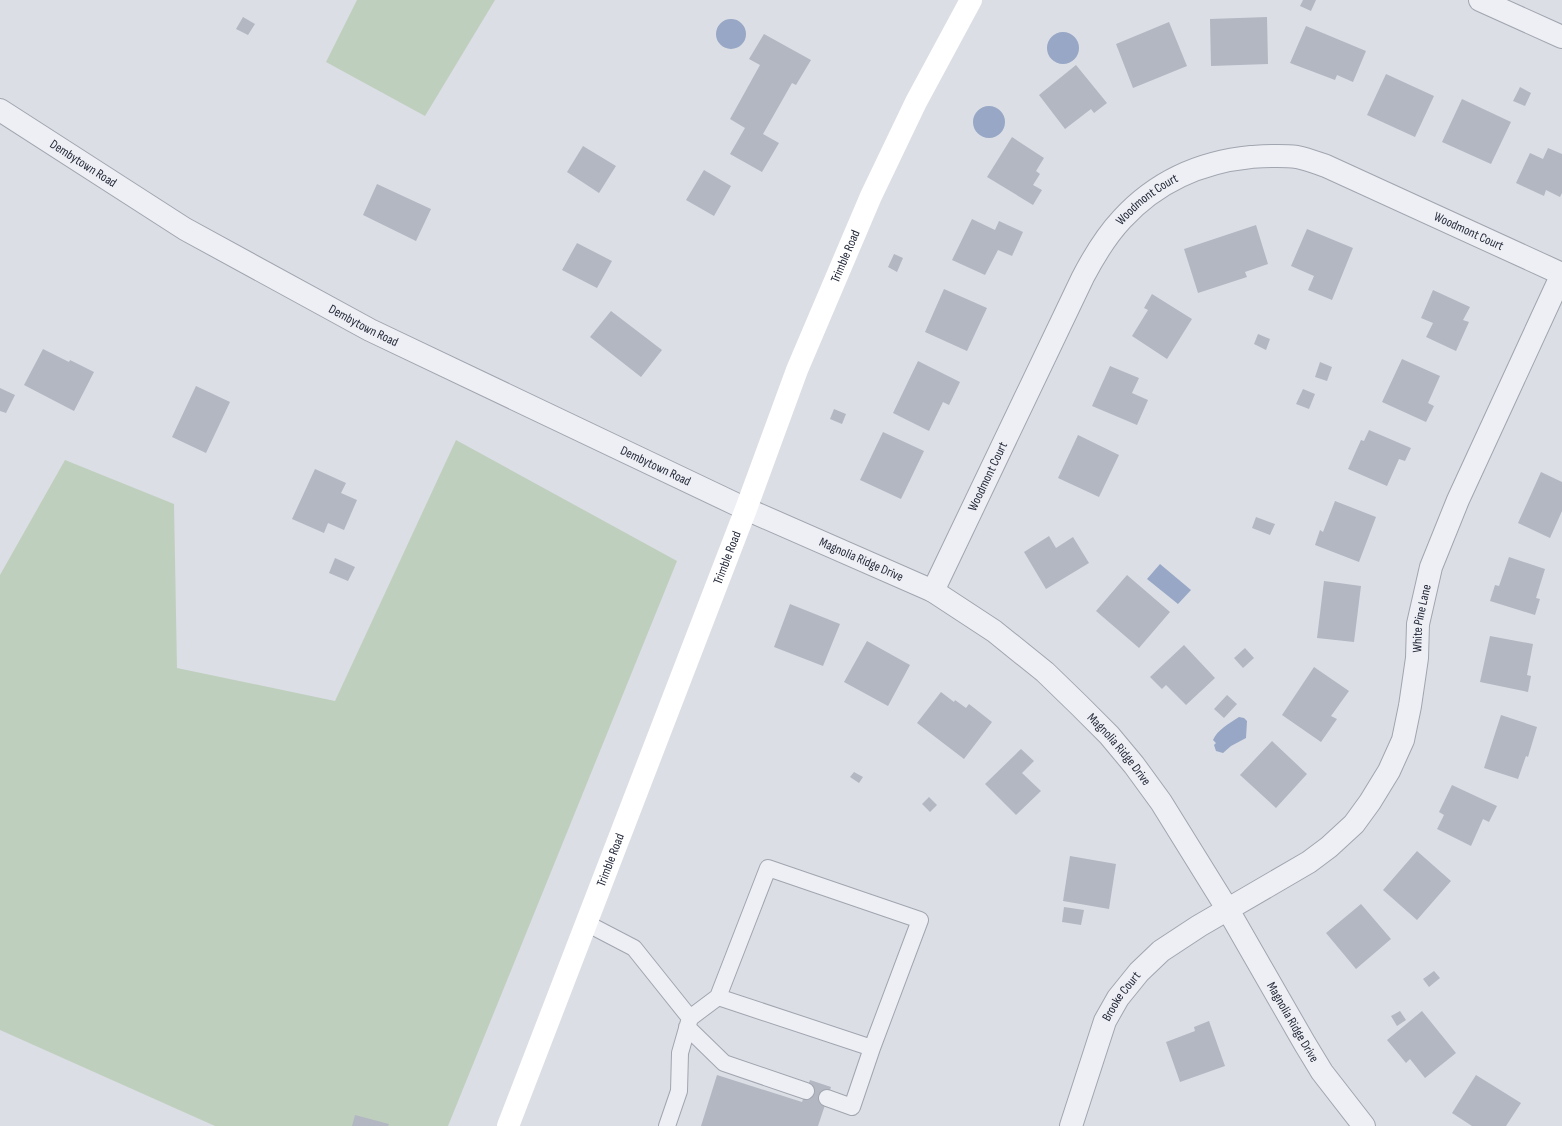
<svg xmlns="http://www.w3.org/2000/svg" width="1562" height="1126" viewBox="0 0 1562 1126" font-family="'Sofia Sans Condensed',sans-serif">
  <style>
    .green { fill: #bfcfbd }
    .water { fill: #97a7c5 }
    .building { fill: #b3b7c2 }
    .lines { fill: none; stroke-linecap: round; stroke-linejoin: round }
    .lane-casing { stroke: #a1a5af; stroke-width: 18 }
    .street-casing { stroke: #a1a5af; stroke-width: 24 }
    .lane { stroke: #eeeff4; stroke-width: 16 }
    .street { stroke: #eeeff4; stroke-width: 22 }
    .secondary { stroke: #fff; stroke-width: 22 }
    .labels { text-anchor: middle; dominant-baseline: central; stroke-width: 3; stroke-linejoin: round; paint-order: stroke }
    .street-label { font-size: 13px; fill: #262b3b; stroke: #eaedf3 }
  </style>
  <rect width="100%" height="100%" fill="#dbdee5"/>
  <!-- green -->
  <path class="green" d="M 357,0 L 495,0 L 425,116 L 326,62 Z
    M 456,440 L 677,561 L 448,1126 L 215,1126 L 0,1030 L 0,575 L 65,460 L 174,504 L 177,668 L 335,701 Z"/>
  <!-- water -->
  <path class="water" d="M716 34a15 15 0 1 1 30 0a15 15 0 1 1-30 0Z
    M1047 48a16 16 0 1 1 32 0a16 16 0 1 1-32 0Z
    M973 122a16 16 0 1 1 32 0a16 16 0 1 1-32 0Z
    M 1160,564 L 1191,590 L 1178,604 L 1147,579 Z
    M 1239,717 L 1244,718 L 1247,721 L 1246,738 L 1231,746 L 1223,753 L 1216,751 L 1214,745 L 1216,743 L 1213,740 C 1217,730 1230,723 1239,717 Z"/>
  <!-- building -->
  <path class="building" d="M 1303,0 L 1316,0 L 1311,11 L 1300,6 Z
    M 243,17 L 255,24 L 248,35 L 236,29 Z
    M 1267,17 L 1268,64 L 1211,66 L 1210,19 Z
    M 1169,22 L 1187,66 L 1133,88 L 1116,44 Z
    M 1306,26 L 1366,51 L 1353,82 L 1337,75 L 1335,80 L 1290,63 Z
    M 764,34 L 811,60 L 796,85 L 792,83 L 763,134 L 779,143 L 762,172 L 730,154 L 745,128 L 730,119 L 760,65 L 749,59 Z
    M 1076,65 L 1107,103 L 1094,113 L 1091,109 L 1065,129 L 1039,95 Z
    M 1386,74 L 1434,96 L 1415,137 L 1367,115 Z
    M 1520,87 L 1531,93 L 1525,106 L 1513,101 Z
    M 1462,99 L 1511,122 L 1491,164 L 1442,142 Z
    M 1012,137 L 1044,158 L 1036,171 L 1040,174 L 1033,185 L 1042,190 L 1033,205 L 987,177 Z
    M 583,146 L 616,166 L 599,193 L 567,172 Z
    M 1548,148 L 1562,154 L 1562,193 L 1560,197 L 1546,190 L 1544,196 L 1516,183 L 1530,153 L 1543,159 Z
    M 704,170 L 731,186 L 714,216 L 686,200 Z
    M 377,184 L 431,209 L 416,241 L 363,215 Z
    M 972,219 L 995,230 L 999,221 L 1023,232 L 1012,256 L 998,250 L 985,275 L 952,260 Z
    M 1256,225 L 1268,264 L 1245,272 L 1247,277 L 1198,293 L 1184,249 Z
    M 1307,229 L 1353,248 L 1332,300 L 1308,290 L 1314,276 L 1291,266 Z
    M 577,243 L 612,261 L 597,288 L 562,270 Z
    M 894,254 L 903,258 L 897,272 L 888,267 Z
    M 944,289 L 987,308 L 967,351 L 925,332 Z
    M 1433,290 L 1470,307 L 1463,320 L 1469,322 L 1456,351 L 1426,337 L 1433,323 L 1421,318 Z
    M 1152,294 L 1192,319 L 1167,359 L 1132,336 L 1148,310 L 1144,308 Z
    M 611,311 L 662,350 L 641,377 L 590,337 Z
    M 1258,334 L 1270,339 L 1266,350 L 1254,344 Z
    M 43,349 L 69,362 L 70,360 L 94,372 L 74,411 L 24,385 Z
    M 1402,359 L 1440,376 L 1428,403 L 1434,406 L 1426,422 L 1382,402 Z
    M 918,361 L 960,382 L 949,405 L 943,402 L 929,431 L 893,413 Z
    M 1320,362 L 1332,367 L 1327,381 L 1315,377 Z
    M 1110,366 L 1139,378 L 1132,393 L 1148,400 L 1137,425 L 1092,406 Z
    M 196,386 L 230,402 L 206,453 L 172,437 Z
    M 0,388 L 15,395 L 6,413 L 0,411 Z
    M 1303,389 L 1315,394 L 1309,409 L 1296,404 Z
    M 834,409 L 846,414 L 842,424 L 830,419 Z
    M 1369,430 L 1411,448 L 1405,461 L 1399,459 L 1387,486 L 1348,469 L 1361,440 L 1364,441 Z
    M 883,432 L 924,451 L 901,499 L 860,480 Z
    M 1078,435 L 1119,455 L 1099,497 L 1058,478 Z
    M 315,469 L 346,483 L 341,493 L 357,500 L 344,530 L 328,523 L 324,533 L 292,519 Z
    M 1541,472 L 1562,482 L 1562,511 L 1550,538 L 1518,523 Z
    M 1335,501 L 1376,517 L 1359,562 L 1315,545 L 1320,530 L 1323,532 Z
    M 1256,517 L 1275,524 L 1270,535 L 1252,528 Z
    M 1049,536 L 1056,548 L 1073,537 L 1089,563 L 1046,589 L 1024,552 Z
    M 1509,557 L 1545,569 L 1536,598 L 1540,599 L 1535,615 L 1490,601 L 1495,585 L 1499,586 Z
    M 335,558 L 355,567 L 348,581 L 329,573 Z
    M 1127,575 L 1170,612 L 1139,648 L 1096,611 Z
    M 1324,581 L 1361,586 L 1354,642 L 1317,638 Z
    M 790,604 L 840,624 L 823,666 L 774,647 Z
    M 1490,636 L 1533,644 L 1527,675 L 1531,676 L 1528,692 L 1480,682 Z
    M 867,641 L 910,665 L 888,706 L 844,682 Z
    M 1184,645 L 1215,678 L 1186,705 L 1166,685 L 1162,689 L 1150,677 Z
    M 1245,648 L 1254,658 L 1243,668 L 1234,658 Z
    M 1314,667 L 1349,691 L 1331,716 L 1337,719 L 1321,742 L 1282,715 Z
    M 941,692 L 954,702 L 955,700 L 966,708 L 969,704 L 992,722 L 964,759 L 917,723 Z
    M 1227,695 L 1237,704 L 1224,718 L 1214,709 Z
    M 1501,715 L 1537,727 L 1528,757 L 1526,756 L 1518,779 L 1484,768 Z
    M 1272,741 L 1307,774 L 1276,808 L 1240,775 Z
    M 1021,749 L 1034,761 L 1022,773 L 1041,791 L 1016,815 L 985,784 Z
    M 854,772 L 863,777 L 859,783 L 850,777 Z
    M 1452,785 L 1497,806 L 1489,822 L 1483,819 L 1471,846 L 1437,829 L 1444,815 L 1439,812 Z
    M 929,797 L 937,805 L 930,812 L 922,804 Z
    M 1417,851 L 1451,881 L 1417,920 L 1383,890 Z
    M 1070,856 L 1116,864 L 1109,909 L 1063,901 Z
    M 1361,904 L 1391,939 L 1356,969 L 1326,933 Z
    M 1064,907 L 1084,910 L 1081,925 L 1062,922 Z
    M 1434,971 L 1440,978 L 1429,987 L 1423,979 Z
    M 1400,1011 L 1406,1020 L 1397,1026 L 1391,1016 Z
    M 1422,1011 L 1456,1053 L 1425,1078 L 1410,1059 L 1406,1063 L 1387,1040 Z
    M 1209,1021 L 1225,1066 L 1180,1082 L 1166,1042 L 1195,1031 L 1194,1027 Z
    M 717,1075 L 802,1102 L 810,1080 L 831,1087 L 818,1126 L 701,1126 Z
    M 1476,1075 L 1521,1103 L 1506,1126 L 1472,1126 L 1452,1113 Z
    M 355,1115 L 389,1124 L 388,1126 L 352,1126 Z"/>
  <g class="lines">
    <defs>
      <path id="lane" d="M 586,923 L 634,948 L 690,1018 L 680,1053 L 679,1091 L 667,1126
        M 690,1018 L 718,997 L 768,868 L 920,920 L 872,1048 L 718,997
        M 687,1027 L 724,1063 L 806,1091
        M 827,1098 L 852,1107 L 872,1048"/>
      <g id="street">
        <path d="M 1480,0 L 1562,37"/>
        <path id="s1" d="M 0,110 L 185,229 L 370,330 L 746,509 L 933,591 L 994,631 L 1045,672 L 1079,705 L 1109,735 L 1134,765 L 1161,802 L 1228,910 L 1305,1044 L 1322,1072 L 1364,1126"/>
        <path id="s2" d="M 933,591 L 1083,277 C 1094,256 1106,236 1122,219 C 1157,181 1200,162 1251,157 C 1267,156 1281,155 1297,157 C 1307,159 1317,163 1326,166 L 1562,274"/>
        <path id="s3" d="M 1071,1126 L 1105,1021 L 1118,998 L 1139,972 L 1161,951 L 1199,926 L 1309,862 L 1329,847 L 1354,824 L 1370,802 L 1389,771 L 1403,740 L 1410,706 L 1417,658 L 1418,624 L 1431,567 L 1458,500 L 1562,274"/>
      </g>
    </defs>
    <!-- lane casing -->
    <use href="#lane" class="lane-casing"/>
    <!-- street casing -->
    <use href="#street" class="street-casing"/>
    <!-- lane -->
    <use href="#lane" class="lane"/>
    <!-- street -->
    <use href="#street" class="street"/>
    <!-- secondary -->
    <path class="secondary" id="s4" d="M 508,1126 L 746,509 L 797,370 L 871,196 L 916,102 L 971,0"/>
  </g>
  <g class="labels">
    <!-- street labels -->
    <g class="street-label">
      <text stroke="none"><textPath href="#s1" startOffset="99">Dembytown Road</textPath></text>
      <text stroke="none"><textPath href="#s2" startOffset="450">Woodmont Court</textPath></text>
      <text stroke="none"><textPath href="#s2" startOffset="798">Woodmont Court</textPath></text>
      <text stroke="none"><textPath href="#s4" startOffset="933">Trimble Road</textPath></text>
      <text stroke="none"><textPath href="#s1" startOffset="423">Dembytown Road</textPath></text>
      <text stroke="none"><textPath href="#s1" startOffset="747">Dembytown Road</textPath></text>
      <text stroke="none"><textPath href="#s2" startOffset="127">Woodmont Court</textPath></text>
      <text stroke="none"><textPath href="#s4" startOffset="609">Trimble Road</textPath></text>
      <text stroke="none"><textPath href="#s1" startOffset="973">Magnolia Ridge Drive</textPath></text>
      <text stroke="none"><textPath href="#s3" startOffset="653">White Pine Lane</textPath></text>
      <text stroke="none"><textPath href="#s1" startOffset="1297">Magnolia Ridge Drive</textPath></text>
      <text stroke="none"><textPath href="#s4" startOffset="285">Trimble Road</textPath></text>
      <text stroke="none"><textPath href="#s3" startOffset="140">Brooke Court</textPath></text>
      <text stroke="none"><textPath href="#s1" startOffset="1621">Magnolia Ridge Drive</textPath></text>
    </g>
  </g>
</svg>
